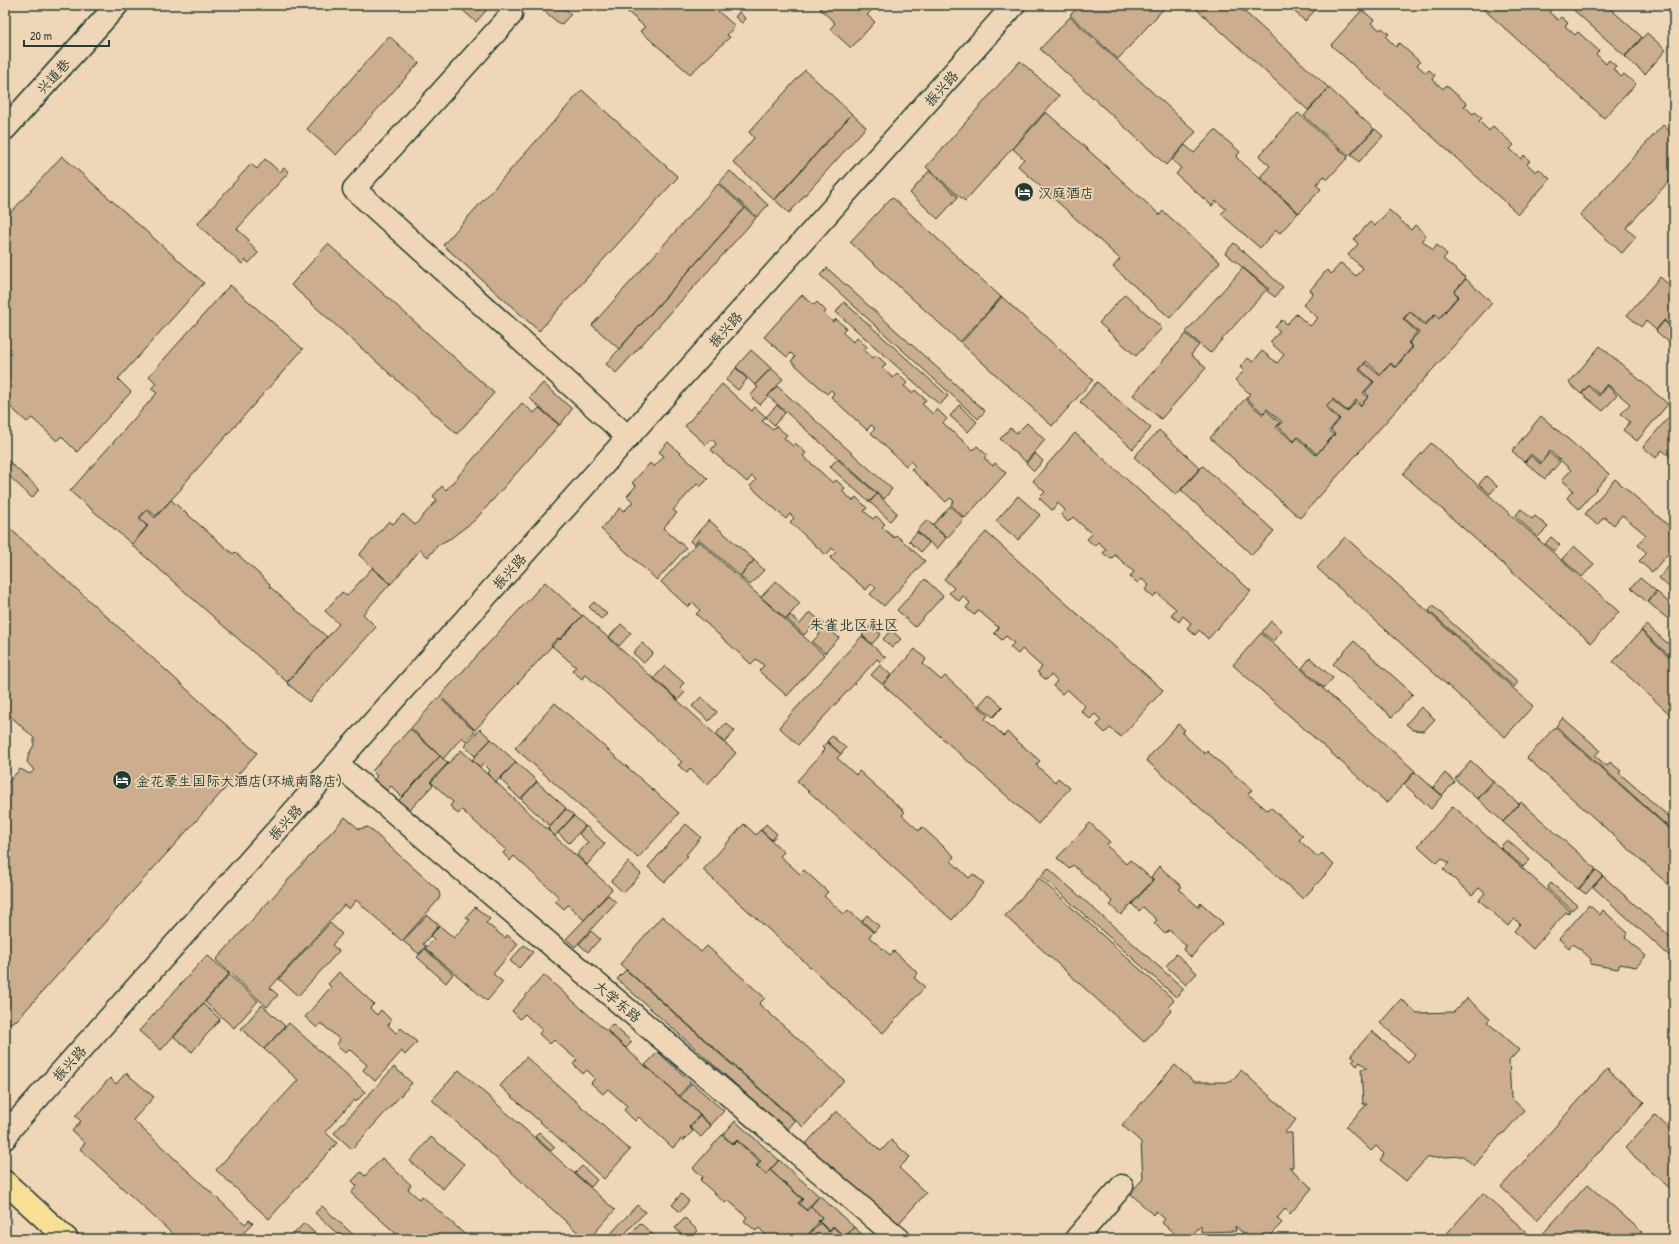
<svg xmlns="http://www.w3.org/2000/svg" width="1679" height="1244" viewBox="0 0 1679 1244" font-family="'Patrick Hand','LXGW WenKai TC',sans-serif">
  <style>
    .building { fill: #ccad8d; stroke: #1f3d34 }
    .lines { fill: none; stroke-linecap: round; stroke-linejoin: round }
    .minor-casing { stroke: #1f3d34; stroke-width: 25 }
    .major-casing { stroke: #1f3d34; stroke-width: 25 }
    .minor { stroke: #efd6b7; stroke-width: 22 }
    .major { stroke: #f9df96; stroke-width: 22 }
    .labels { text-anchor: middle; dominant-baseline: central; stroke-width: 3.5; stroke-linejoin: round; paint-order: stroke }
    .street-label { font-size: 14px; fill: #1f3d34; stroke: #efd6b7 }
    .poi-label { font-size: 14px; fill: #1f3d34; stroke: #efd6b7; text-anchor: start }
    .neighbourhood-label { font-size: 15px; fill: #1f3d34; stroke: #efd6b7 }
  </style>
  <rect width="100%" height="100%" fill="#efd6b7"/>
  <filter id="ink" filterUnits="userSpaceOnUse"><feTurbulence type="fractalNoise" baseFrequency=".025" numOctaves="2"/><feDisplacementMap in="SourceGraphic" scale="8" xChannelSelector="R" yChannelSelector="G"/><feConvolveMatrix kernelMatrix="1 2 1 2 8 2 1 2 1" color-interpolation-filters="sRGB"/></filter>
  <g filter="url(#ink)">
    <!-- building -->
    <path class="building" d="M 457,5 L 491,5 L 476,22 Z
      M 537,5 L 561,5 L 571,14 L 561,25 Z
      M 620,5 L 711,5 L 735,26 L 727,35 L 730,37 L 729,38 L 690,74 L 640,31 L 645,27 Z
      M 824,5 L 877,5 L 867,15 L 875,22 L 851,48 L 830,29 L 835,23 L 820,9 Z
      M 1080,5 L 1167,5 L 1118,59 L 1070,15 Z
      M 1192,5 L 1237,5 L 1329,88 L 1308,110 Z
      M 1287,5 L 1320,5 L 1305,21 Z
      M 1479,5 L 1548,5 L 1552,9 L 1549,12 L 1558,20 L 1561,17 L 1568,23 L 1565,26 L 1575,35 L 1578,32 L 1599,51 L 1596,54 L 1606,64 L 1609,60 L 1616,66 L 1613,69 L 1621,77 L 1624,74 L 1636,84 L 1604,118 Z
      M 1568,5 L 1606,5 L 1642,37 L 1625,56 Z
      M 1362,10 L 1374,20 L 1371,23 L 1380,30 L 1382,28 L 1389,34 L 1386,37 L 1396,47 L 1399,43 L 1420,62 L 1417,65 L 1426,73 L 1429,70 L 1435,75 L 1432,79 L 1443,89 L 1446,85 L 1467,104 L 1464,106 L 1473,114 L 1475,112 L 1482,118 L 1479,121 L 1489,131 L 1493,126 L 1514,145 L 1510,149 L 1521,159 L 1524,155 L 1530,161 L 1527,164 L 1536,172 L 1539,169 L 1550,179 L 1518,214 L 1331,45 Z
      M 739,12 L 746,19 L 742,23 L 735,17 Z
      M 1070,17 L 1196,132 L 1166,165 L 1040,49 Z
      M 1647,33 L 1666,50 L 1645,74 L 1625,57 Z
      M 389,36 L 419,63 L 336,155 L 307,129 Z
      M 1020,61 L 1059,96 L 965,201 L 926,167 Z
      M 805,70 L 852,114 L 774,200 L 733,162 L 754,138 L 749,132 Z
      M 1329,88 L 1374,129 L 1349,156 L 1304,116 Z
      M 582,90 L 678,177 L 539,331 L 443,245 Z
      M 1046,112 L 1160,215 L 1163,211 L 1220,262 L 1170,318 L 1113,267 L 1120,259 L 1018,166 L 1024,159 L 1013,149 Z
      M 1298,113 L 1348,157 L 1327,180 L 1324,176 L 1316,185 L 1321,189 L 1299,213 L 1260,177 L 1270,166 L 1259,156 Z
      M 852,114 L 866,127 L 789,213 L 775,200 Z
      M 1663,125 L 1674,135 L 1674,180 L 1672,178 L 1626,228 L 1636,237 L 1622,253 L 1580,215 Z
      M 1375,129 L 1383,136 L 1359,162 L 1351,155 Z
      M 1215,130 L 1240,152 L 1236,157 L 1298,213 L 1280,233 L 1276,230 L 1260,248 L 1221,214 L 1226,209 L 1216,201 L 1212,206 L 1176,174 L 1181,168 L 1172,160 L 1185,145 L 1194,153 Z
      M 62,156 L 204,283 L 118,379 L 131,392 L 77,452 L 61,436 L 57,441 L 32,418 L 27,422 L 5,402 L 8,396 L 5,393 L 5,219 Z
      M 265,159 L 280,172 L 284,168 L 289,172 L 237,229 L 249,240 L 248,242 L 258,253 L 249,263 L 245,260 L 242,264 L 197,224 L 251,164 L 257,169 Z
      M 730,171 L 768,205 L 757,217 L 719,183 Z
      M 929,171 L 958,197 L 938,219 L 910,193 Z
      M 718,184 L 745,208 L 619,349 L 592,325 Z
      M 892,197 L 1001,297 L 960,342 L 850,242 Z
      M 745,208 L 756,218 L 616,373 L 606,364 Z
      M 1389,210 L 1411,230 L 1415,225 L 1426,235 L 1422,240 L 1433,250 L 1437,245 L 1447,254 L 1443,259 L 1466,278 L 1454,292 L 1458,296 L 1440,317 L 1435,314 L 1425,324 L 1410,311 L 1403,319 L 1417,332 L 1408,343 L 1412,347 L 1395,367 L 1391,363 L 1380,374 L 1366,361 L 1359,370 L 1373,382 L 1363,393 L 1368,397 L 1361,405 L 1356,400 L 1347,411 L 1333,399 L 1325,407 L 1339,419 L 1329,431 L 1334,435 L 1317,454 L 1298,437 L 1294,441 L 1278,426 L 1282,422 L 1267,409 L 1263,413 L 1246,398 L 1250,394 L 1235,380 L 1244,371 L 1240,367 L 1248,358 L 1253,362 L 1262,351 L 1277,363 L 1284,355 L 1270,342 L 1280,331 L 1275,327 L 1282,320 L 1287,324 L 1296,314 L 1310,326 L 1318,318 L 1303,305 L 1313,293 L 1310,290 L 1327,270 L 1331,274 L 1341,263 L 1356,276 L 1363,268 L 1348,255 L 1358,244 L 1354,239 L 1370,222 L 1375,226 Z
      M 1234,243 L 1283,287 L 1275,297 L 1267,291 L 1269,289 L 1225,253 Z
      M 328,244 L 494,393 L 457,434 L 291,285 Z
      M 827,268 L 985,411 L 978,419 L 820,275 Z
      M 1243,268 L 1267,289 L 1210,353 L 1186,332 Z
      M 1660,277 L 1674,289 L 1671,294 L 1674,297 L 1674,328 L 1664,320 L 1656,330 L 1646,321 L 1641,327 L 1627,315 Z
      M 1466,279 L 1492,303 L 1300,518 L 1210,438 L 1245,399 L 1263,415 L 1266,410 L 1280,423 L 1276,427 L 1294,442 L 1297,438 L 1316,455 L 1335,434 L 1331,430 L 1340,419 L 1326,406 L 1332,400 L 1347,412 L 1356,402 L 1360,406 L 1369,396 L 1365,392 L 1374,382 L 1360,369 L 1365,363 L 1380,376 L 1390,364 L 1395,368 L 1413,347 L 1409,343 L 1419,332 L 1404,319 L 1410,312 L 1425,326 L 1435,315 L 1439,319 L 1459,296 L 1454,292 Z
      M 230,285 L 303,349 L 182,486 L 182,488 L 156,516 L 147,509 L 139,518 L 147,526 L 132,544 L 70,491 L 157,393 L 151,389 L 156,383 L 149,376 Z
      M 1125,294 L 1162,328 L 1136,356 L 1099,323 Z
      M 802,295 L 814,305 L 817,302 L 826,311 L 824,314 L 833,322 L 836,319 L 846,328 L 842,332 L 853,342 L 857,337 L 867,347 L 864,350 L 873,358 L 876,355 L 886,364 L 882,368 L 893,378 L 897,373 L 907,383 L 904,386 L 912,393 L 915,390 L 926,400 L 922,404 L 933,414 L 937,409 L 947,419 L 943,423 L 973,450 L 977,446 L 987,455 L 984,458 L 993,466 L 995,463 L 1006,473 L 965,518 L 951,505 L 954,501 L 950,498 L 946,502 L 911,469 L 915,466 L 910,461 L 906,466 L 871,433 L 875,428 L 871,425 L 867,430 L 831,397 L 834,393 L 831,390 L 827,394 L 791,361 L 795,357 L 791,353 L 787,357 L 764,337 Z
      M 1002,297 L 1093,380 L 1052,426 L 961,343 Z
      M 844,302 L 948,396 L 940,405 L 836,312 Z
      M 1664,321 L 1674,330 L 1674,347 L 1656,331 Z
      M 1186,334 L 1199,345 L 1191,355 L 1206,368 L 1161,419 L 1133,395 Z
      M 1600,346 L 1668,404 L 1637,441 L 1623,430 L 1630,422 L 1621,414 L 1630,404 L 1607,384 L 1599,394 L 1589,385 L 1581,394 L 1569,383 Z
      M 751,350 L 771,368 L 755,385 L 736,367 Z
      M 736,368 L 747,379 L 738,390 L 726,380 Z
      M 771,368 L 783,379 L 760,405 L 750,396 L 758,387 L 755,385 Z
      M 1097,382 L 1151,428 L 1133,449 L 1080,402 Z
      M 543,383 L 572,409 L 560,425 L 529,398 Z
      M 722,384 L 752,411 L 755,407 L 766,417 L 762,421 L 773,430 L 776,426 L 787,435 L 784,438 L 793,446 L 795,443 L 806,453 L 803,456 L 833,483 L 836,480 L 845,488 L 842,491 L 853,501 L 856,497 L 867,508 L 864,511 L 873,519 L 876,516 L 885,524 L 882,527 L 894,538 L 896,535 L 925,561 L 884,606 L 870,594 L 876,588 L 871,584 L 866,590 L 830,558 L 836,552 L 832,548 L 826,555 L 790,522 L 794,518 L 790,514 L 786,519 L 750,486 L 756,480 L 752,476 L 747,482 L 711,450 L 716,444 L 712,439 L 706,445 L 685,426 Z
      M 1607,385 L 1617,395 L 1603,411 L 1582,394 L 1588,386 L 1599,396 Z
      M 777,386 L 892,489 L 884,499 L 768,396 Z
      M 522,403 L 534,413 L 539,408 L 559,425 L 475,520 L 451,538 L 438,545 L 428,557 L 420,550 L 391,584 L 359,555 L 389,521 L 393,524 L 403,514 L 415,525 L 437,500 L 433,496 L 442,486 L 446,490 Z
      M 777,405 L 785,413 L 774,425 L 766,417 Z
      M 959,405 L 977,422 L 968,432 L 950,416 Z
      M 1674,411 L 1674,456 L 1672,458 L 1662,450 L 1656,458 L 1643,447 Z
      M 1541,416 L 1609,474 L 1579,509 L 1567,498 L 1573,490 L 1562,480 L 1571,470 L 1550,451 L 1541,463 L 1531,454 L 1524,462 L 1512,451 Z
      M 1027,423 L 1045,440 L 1026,462 L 1000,439 L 1010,428 L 1017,433 Z
      M 1159,430 L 1200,468 L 1176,495 L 1134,457 Z
      M 1075,433 L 1251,591 L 1208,639 L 1199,630 L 1195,635 L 1187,628 L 1191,623 L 1183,616 L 1179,622 L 1171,615 L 1176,609 L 1157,593 L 1153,597 L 1145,590 L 1149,585 L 1142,579 L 1138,583 L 1130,577 L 1134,572 L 1115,555 L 1111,559 L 1103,553 L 1106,549 L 1098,542 L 1095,546 L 1087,539 L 1092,534 L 1073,517 L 1068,522 L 1061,515 L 1065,510 L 1058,503 L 1052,510 L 1039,498 L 1045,492 L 1033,481 Z
      M 668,442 L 708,479 L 700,487 L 697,484 L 673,510 L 677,513 L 663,528 L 686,548 L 657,580 L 601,529 L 620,508 L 624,511 L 633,502 L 627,496 L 636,486 L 632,483 L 650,463 L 654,467 L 664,456 L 659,452 Z
      M 1431,443 L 1619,612 L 1591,643 L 1403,474 Z
      M 1035,453 L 1043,461 L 1034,471 L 1026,463 Z
      M 1549,453 L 1560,462 L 1545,479 L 1525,462 L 1531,456 L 1540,464 Z
      M 5,458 L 39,489 L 32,498 L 5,472 Z
      M 837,459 L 877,494 L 869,502 L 830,467 Z
      M 1203,466 L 1274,531 L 1252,555 L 1181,490 Z
      M 1486,476 L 1497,486 L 1490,494 L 1479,484 Z
      M 1615,479 L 1669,526 L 1672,522 L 1674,524 L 1674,547 L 1652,572 L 1639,561 L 1647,553 L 1638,545 L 1646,535 L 1622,515 L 1614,525 L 1604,517 L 1597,525 L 1585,514 Z
      M 877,494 L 897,513 L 890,521 L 870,502 Z
      M 1018,496 L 1040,515 L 1018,540 L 996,521 Z
      M 171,500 L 233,554 L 235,552 L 270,584 L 269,586 L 327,637 L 287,682 L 132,545 L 148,526 L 139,519 L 147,510 L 155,518 Z
      M 950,506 L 964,519 L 947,538 L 933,525 Z
      M 1521,509 L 1532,519 L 1535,516 L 1548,527 L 1538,537 L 1515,516 Z
      M 709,520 L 754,560 L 740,576 L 699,539 L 694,545 L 690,541 Z
      M 927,520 L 946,538 L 937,549 L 917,531 Z
      M 5,524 L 257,753 L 17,1020 L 5,1025 L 5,786 L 20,769 L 30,774 L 34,770 L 27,762 L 29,754 L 34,745 L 34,738 L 5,711 Z
      M 917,532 L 929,543 L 921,552 L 909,541 Z
      M 986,532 L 1163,690 L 1121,737 L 1110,728 L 1105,733 L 1097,725 L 1101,720 L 1095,714 L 1090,719 L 1081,711 L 1085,706 L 1067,689 L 1062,694 L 1053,686 L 1057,681 L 1051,675 L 1046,680 L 1037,672 L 1042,667 L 1022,649 L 1018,654 L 1010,647 L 1014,643 L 1006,636 L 1002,640 L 994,633 L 999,628 L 978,610 L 974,615 L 966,608 L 970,603 L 963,596 L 959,601 L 949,593 L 954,588 L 944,579 Z
      M 1345,537 L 1533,706 L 1505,737 L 1317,568 Z
      M 1551,537 L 1560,545 L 1554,551 L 1545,544 Z
      M 699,541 L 824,655 L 787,696 L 759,671 L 764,665 L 756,659 L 751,664 L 696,614 L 700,610 L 693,602 L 688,607 L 661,582 Z
      M 1574,546 L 1594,564 L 1582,577 L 1562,559 Z
      M 754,560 L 764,570 L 750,585 L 740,576 Z
      M 1674,560 L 1674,586 L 1671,589 L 1659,578 Z
      M 372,568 L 390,584 L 363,614 L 376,627 L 309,702 L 287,683 L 339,624 L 325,611 L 342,592 L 347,596 Z
      M 1640,578 L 1656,591 L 1647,602 L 1631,588 Z
      M 925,579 L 943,596 L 915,627 L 897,610 Z
      M 776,581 L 800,603 L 786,619 L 761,597 Z
      M 545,582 L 582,616 L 560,639 L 558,638 L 551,645 L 552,646 L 475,730 L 440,696 Z
      M 1657,592 L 1674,607 L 1674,615 L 1669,620 L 1648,602 Z
      M 594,602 L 607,614 L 601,619 L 589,607 Z
      M 1433,606 L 1518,682 L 1514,687 L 1429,611 Z
      M 810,612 L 818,619 L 804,635 L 787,619 L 790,615 L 800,624 Z
      M 583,615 L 736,753 L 707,785 L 690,769 L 687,773 L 678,765 L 682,762 L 585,674 L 582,679 L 572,670 L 576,667 L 552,646 L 559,638 L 560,640 Z
      M 819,619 L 839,638 L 825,653 L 812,642 L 820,634 L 812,626 Z
      M 1271,621 L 1282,631 L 1273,641 L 1262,632 Z
      M 874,622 L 879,626 L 876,630 L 881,634 L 872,644 L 862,635 Z
      M 621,624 L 631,633 L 619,646 L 609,637 Z
      M 1647,625 L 1674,649 L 1674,660 L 1641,630 Z
      M 891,630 L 901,639 L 892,648 L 883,639 Z
      M 1641,631 L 1674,662 L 1674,718 L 1613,662 Z
      M 1261,633 L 1415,771 L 1387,803 L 1233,665 Z
      M 862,636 L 886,658 L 881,663 L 877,659 L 798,745 L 779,727 Z
      M 1354,641 L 1413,694 L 1392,717 L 1333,664 Z
      M 642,643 L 653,653 L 644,663 L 633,653 Z
      M 915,649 L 926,659 L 923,664 L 941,680 L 945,676 L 988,715 L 985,719 L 1004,736 L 1007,732 L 1040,761 L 1036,765 L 1055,782 L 1058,778 L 1070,788 L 1038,824 L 883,685 Z
      M 1310,658 L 1333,678 L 1324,688 L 1302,668 Z
      M 880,665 L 891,675 L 882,684 L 871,675 Z
      M 665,666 L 684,683 L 680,687 L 685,692 L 678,700 L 654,678 Z
      M 989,694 L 1003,707 L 993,717 L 979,705 Z
      M 439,697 L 475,731 L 466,741 L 462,737 L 443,759 L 411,728 Z
      M 701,697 L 717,712 L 709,721 L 692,706 Z
      M 555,703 L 679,813 L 638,858 L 515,748 Z
      M 1421,707 L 1435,719 L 1424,731 L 1413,730 L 1406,724 Z
      M 1563,718 L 1600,750 L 1595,756 L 1607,766 L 1610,762 L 1621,771 L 1619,773 L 1674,821 L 1674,832 L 1556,726 Z
      M 726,723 L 735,731 L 724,743 L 715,735 Z
      M 1178,724 L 1185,730 L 1182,733 L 1205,754 L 1207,751 L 1252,790 L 1248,794 L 1267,810 L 1270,807 L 1303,836 L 1299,840 L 1318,857 L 1322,853 L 1334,865 L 1303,899 L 1146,760 Z
      M 1555,727 L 1674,833 L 1674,878 L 1668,884 L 1527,758 Z
      M 410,729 L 440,756 L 402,797 L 391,786 L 386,792 L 373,781 L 377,776 L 372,771 Z
      M 480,729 L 491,739 L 475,756 L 464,746 Z
      M 832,736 L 846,748 L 841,754 L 827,741 Z
      M 491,739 L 516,762 L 496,782 L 488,773 L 490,770 L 483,763 L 480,767 L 472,760 Z
      M 827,742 L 841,754 L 837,758 L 856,775 L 859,771 L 905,812 L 902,815 L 919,831 L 922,827 L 954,856 L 951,861 L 969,878 L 973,874 L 984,883 L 952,920 L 797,781 L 825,750 L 822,747 Z
      M 461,750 L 612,889 L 584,920 L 568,905 L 564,909 L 555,901 L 559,897 L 514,856 L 510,861 L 503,853 L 506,850 L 462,810 L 458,814 L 450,806 L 453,802 L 431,782 Z
      M 440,756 L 448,763 L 430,782 L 433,785 L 409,811 L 398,801 Z
      M 1471,761 L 1493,781 L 1477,799 L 1455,779 Z
      M 516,762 L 537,781 L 520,799 L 500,779 Z
      M 1415,772 L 1442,796 L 1431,809 L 1404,784 Z
      M 1445,773 L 1455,782 L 1442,795 L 1433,787 Z
      M 537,782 L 566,808 L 550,826 L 521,799 Z
      M 1494,782 L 1519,804 L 1503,822 L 1478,799 Z
      M 1521,802 L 1596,869 L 1578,889 L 1503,822 Z
      M 1453,806 L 1570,911 L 1568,914 L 1566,912 L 1533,949 L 1514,931 L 1520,924 L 1515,919 L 1508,926 L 1479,900 L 1485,893 L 1479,888 L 1472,895 L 1443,869 L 1449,863 L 1442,858 L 1437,863 L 1418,846 Z
      M 566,809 L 574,815 L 555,836 L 548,829 Z
      M 574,816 L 585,826 L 569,843 L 558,833 Z
      M 345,817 L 359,829 L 368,827 L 438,890 L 440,895 L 439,899 L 402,941 L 356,900 L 349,909 L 344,905 L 270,988 L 278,995 L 267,1007 L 216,960 Z
      M 1090,823 L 1110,842 L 1106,845 L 1126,864 L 1130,860 L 1153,880 L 1121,915 L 1110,905 L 1113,902 L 1073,865 L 1069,869 L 1057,858 Z
      M 686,824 L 701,837 L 686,855 L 688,856 L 665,882 L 648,867 Z
      M 744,824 L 756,835 L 760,830 L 784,852 L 780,856 L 800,874 L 804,870 L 828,892 L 824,896 L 844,914 L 848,910 L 873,932 L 869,937 L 890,955 L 894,951 L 918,973 L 914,978 L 925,987 L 883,1033 L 703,870 Z
      M 766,824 L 777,834 L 772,840 L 761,830 Z
      M 586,826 L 605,844 L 587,865 L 577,855 L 588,842 L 579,834 Z
      M 1507,840 L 1530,860 L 1523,867 L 1500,847 Z
      M 628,862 L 641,874 L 624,893 L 611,881 Z
      M 1159,866 L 1182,887 L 1179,889 L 1198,907 L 1201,903 L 1223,923 L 1191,957 L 1183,950 L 1186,946 L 1169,930 L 1165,934 L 1154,923 L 1157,920 L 1143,907 L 1139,911 L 1132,904 L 1154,880 L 1151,877 Z
      M 1048,868 L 1184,989 L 1176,997 L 1041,876 Z
      M 1596,870 L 1603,875 L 1586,894 L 1579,889 Z
      M 1603,876 L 1674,940 L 1674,960 L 1593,887 Z
      M 1039,878 L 1174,1000 L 1168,1006 L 1172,1010 L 1144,1042 L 1005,916 Z
      M 1551,883 L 1577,905 L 1572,910 L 1547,888 Z
      M 608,895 L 616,902 L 575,947 L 566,939 Z
      M 1589,905 L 1600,915 L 1603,910 L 1628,933 L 1625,937 L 1646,956 L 1636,967 L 1620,964 L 1618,969 L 1590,964 L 1591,959 L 1580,949 L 1572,944 L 1569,948 L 1559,939 Z
      M 475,907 L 490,919 L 486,923 L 505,938 L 507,935 L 518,944 L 493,974 L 503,982 L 487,1001 L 425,948 L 434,939 L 430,936 L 440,926 L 454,938 L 470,920 L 466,917 Z
      M 427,915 L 439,925 L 423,944 L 426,946 L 419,954 L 403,941 Z
      M 867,915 L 879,926 L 874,932 L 862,921 Z
      M 662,916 L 701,952 L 707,946 L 765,998 L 759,1004 L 844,1080 L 803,1127 L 620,964 Z
      M 330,923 L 342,934 L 332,945 L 339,951 L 298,996 L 279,979 Z
      M 591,931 L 600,939 L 588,952 L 579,944 Z
      M 524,945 L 533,952 L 519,968 L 510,961 Z
      M 425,949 L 453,974 L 446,983 L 417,957 Z
      M 1176,954 L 1197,973 L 1186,985 L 1166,966 Z
      M 207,955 L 229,974 L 161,1050 L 139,1031 Z
      M 626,970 L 795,1121 L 787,1130 L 617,979 Z
      M 339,972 L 374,1004 L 370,1008 L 377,1015 L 381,1010 L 392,1021 L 388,1025 L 396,1033 L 401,1028 L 417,1042 L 405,1055 L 402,1051 L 375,1081 L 363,1070 L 367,1065 L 349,1049 L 345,1053 L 336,1045 L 340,1040 L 321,1023 L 317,1028 L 305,1017 L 331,987 L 328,984 Z
      M 229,975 L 258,1001 L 234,1028 L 205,1002 Z
      M 544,975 L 700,1115 L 689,1127 L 693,1131 L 683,1141 L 681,1139 L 673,1148 L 639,1117 L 635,1121 L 624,1110 L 627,1106 L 608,1089 L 603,1094 L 591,1083 L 595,1078 L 587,1070 L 583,1074 L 573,1064 L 577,1060 L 554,1040 L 550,1044 L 539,1034 L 542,1030 L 525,1014 L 520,1019 L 512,1011 Z
      M 1467,998 L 1490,1019 L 1487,1022 L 1519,1050 L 1509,1061 L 1511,1098 L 1524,1110 L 1504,1133 L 1502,1133 L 1474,1166 L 1463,1156 L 1427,1158 L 1406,1181 L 1380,1160 L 1384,1154 L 1376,1146 L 1371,1151 L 1346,1127 L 1367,1104 L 1363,1104 L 1361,1069 L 1367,1068 L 1360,1062 L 1357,1066 L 1352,1061 L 1355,1058 L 1351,1055 L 1372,1031 L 1408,1063 L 1415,1054 L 1380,1023 L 1401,999 L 1417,1013 L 1454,1012 Z
      M 203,1004 L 220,1019 L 192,1052 L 174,1037 Z
      M 262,1005 L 285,1026 L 264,1049 L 241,1029 Z
      M 289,1023 L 365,1092 L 356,1102 L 354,1100 L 325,1132 L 337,1143 L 269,1219 L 216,1170 L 298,1080 L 264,1049 Z
      M 612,1024 L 632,1042 L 626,1048 L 607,1030 Z
      M 658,1052 L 691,1082 L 679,1096 L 645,1065 Z
      M 526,1057 L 630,1150 L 604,1179 L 500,1086 Z
      M 1175,1065 L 1194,1082 L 1231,1082 L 1241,1070 L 1296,1120 L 1284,1133 L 1292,1133 L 1293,1167 L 1289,1167 L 1312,1188 L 1290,1214 L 1285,1209 L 1277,1218 L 1282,1223 L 1266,1239 L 1249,1239 L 1235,1226 L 1236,1231 L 1201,1232 L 1201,1225 L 1189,1239 L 1181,1239 L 1162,1223 L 1165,1219 L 1156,1211 L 1153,1215 L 1130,1193 L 1143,1179 L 1141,1142 L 1122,1125 Z
      M 394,1067 L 412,1083 L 352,1149 L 334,1133 Z
      M 1607,1069 L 1644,1102 L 1537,1220 L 1501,1187 Z
      M 459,1070 L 615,1210 L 589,1239 L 585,1239 L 432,1100 Z
      M 126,1073 L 154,1097 L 133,1120 L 245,1224 L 249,1220 L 253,1223 L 238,1239 L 178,1239 L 80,1149 L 85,1143 L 72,1131 L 81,1121 L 75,1116 L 110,1078 L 116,1084 Z
      M 692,1083 L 724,1111 L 711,1125 L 680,1097 Z
      M 836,1111 L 881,1151 L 891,1140 L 910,1157 L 899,1168 L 926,1193 L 891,1232 L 801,1149 Z
      M 1655,1115 L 1674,1133 L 1674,1192 L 1625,1148 Z
      M 700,1116 L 711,1126 L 701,1137 L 690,1127 Z
      M 735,1121 L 779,1160 L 766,1174 L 757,1166 L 761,1161 L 737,1140 L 733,1144 L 723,1135 Z
      M 539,1132 L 555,1147 L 551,1151 L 535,1137 Z
      M 722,1135 L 733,1145 L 737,1141 L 760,1162 L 756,1166 L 766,1174 L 770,1170 L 802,1199 L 798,1203 L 807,1211 L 811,1207 L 822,1217 L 818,1221 L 819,1222 L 804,1239 L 765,1239 L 763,1237 L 766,1235 L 759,1228 L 756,1231 L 744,1221 L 747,1217 L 728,1200 L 725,1203 L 700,1180 L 703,1177 L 693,1168 Z
      M 431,1137 L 464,1164 L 443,1189 L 410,1161 Z
      M 382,1158 L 411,1185 L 408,1189 L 419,1199 L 422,1196 L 470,1239 L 402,1239 L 351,1193 L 357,1186 L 352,1181 L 361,1172 L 365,1176 Z
      M 779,1160 L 819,1196 L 806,1210 L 799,1204 L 803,1199 L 770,1170 Z
      M 582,1166 L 597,1180 L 591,1187 L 575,1173 Z
      M 1588,1184 L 1642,1232 L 1635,1239 L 1538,1239 Z
      M 1483,1193 L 1534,1239 L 1442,1239 Z
      M 681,1194 L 689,1201 L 680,1212 L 672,1205 Z
      M 820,1196 L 854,1227 L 845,1237 L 833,1226 L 829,1231 L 819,1221 L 822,1217 L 811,1206 Z
      M 637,1205 L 645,1212 L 620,1239 L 606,1239 Z
      M 322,1206 L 358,1239 L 343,1239 L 315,1213 Z
      M 685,1218 L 698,1231 L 694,1234 L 699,1239 L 686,1239 L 675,1228 Z
      M 304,1223 L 321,1239 L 289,1239 Z
      M 640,1223 L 658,1239 L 626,1239 Z
      M 820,1223 L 829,1232 L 833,1227 L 844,1237 L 843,1239 L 805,1239 Z
      M 854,1227 L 867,1239 L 844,1239 Z"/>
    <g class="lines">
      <defs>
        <path id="minor" d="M 511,15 L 354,189 L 628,437
          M 5,129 L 117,5
          M 337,764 L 899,1239
          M 5,1138 L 11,1128 L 1014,5
          M 1076,1239 L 1122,1186"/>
        <path id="major" d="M 5,1182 L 67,1239"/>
      </defs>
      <!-- minor casing -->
      <use href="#minor" class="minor-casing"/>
      <!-- major casing -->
      <use href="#major" class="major-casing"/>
      <!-- minor -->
      <use href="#minor" class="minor"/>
      <!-- major -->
      <use href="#major" class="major"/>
    </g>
  </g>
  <!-- icons -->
  <defs>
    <symbol id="hotel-disc" viewBox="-11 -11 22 22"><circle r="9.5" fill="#1f3d34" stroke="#efd6b7"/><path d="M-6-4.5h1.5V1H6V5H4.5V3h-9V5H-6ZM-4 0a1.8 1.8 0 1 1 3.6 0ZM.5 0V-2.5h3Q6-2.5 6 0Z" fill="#fff"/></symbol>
  </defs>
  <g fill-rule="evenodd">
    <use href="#hotel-disc" x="1013" y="181" width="22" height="22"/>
    <use href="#hotel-disc" x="111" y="769" width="22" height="22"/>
  </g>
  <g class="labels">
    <!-- street labels -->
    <g class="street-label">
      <text transform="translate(53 76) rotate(-48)">兴道巷</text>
      <text transform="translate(941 88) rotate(-48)">振兴路</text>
      <text transform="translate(725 329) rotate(-48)">振兴路</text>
      <text transform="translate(509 571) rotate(-48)">振兴路</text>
      <text transform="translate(285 822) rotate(-48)">振兴路</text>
      <text transform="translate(618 1001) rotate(40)">大学东路</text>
      <text transform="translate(69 1063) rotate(-48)">振兴路</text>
    </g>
    <!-- poi labels -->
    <g class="poi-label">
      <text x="1038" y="192">汉庭酒店</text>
      <text x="136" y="780">金花豪生国际大酒店(环城南路店)</text>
    </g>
    <!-- neighbourhood labels -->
    <g class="neighbourhood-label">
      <text x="854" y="624">朱雀北区社区</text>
    </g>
  </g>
  <!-- margin -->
  <rect width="1679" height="1244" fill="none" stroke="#efd6b7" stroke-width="20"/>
  <rect x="10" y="10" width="1659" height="1224" fill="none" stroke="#1f3d34" stroke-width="1.5" filter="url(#ink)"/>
  <!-- scale -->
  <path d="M24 40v6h85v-6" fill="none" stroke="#1f3d34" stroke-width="2"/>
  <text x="30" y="40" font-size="12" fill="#1f3d34" stroke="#efd6b7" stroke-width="3" paint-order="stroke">20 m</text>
</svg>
